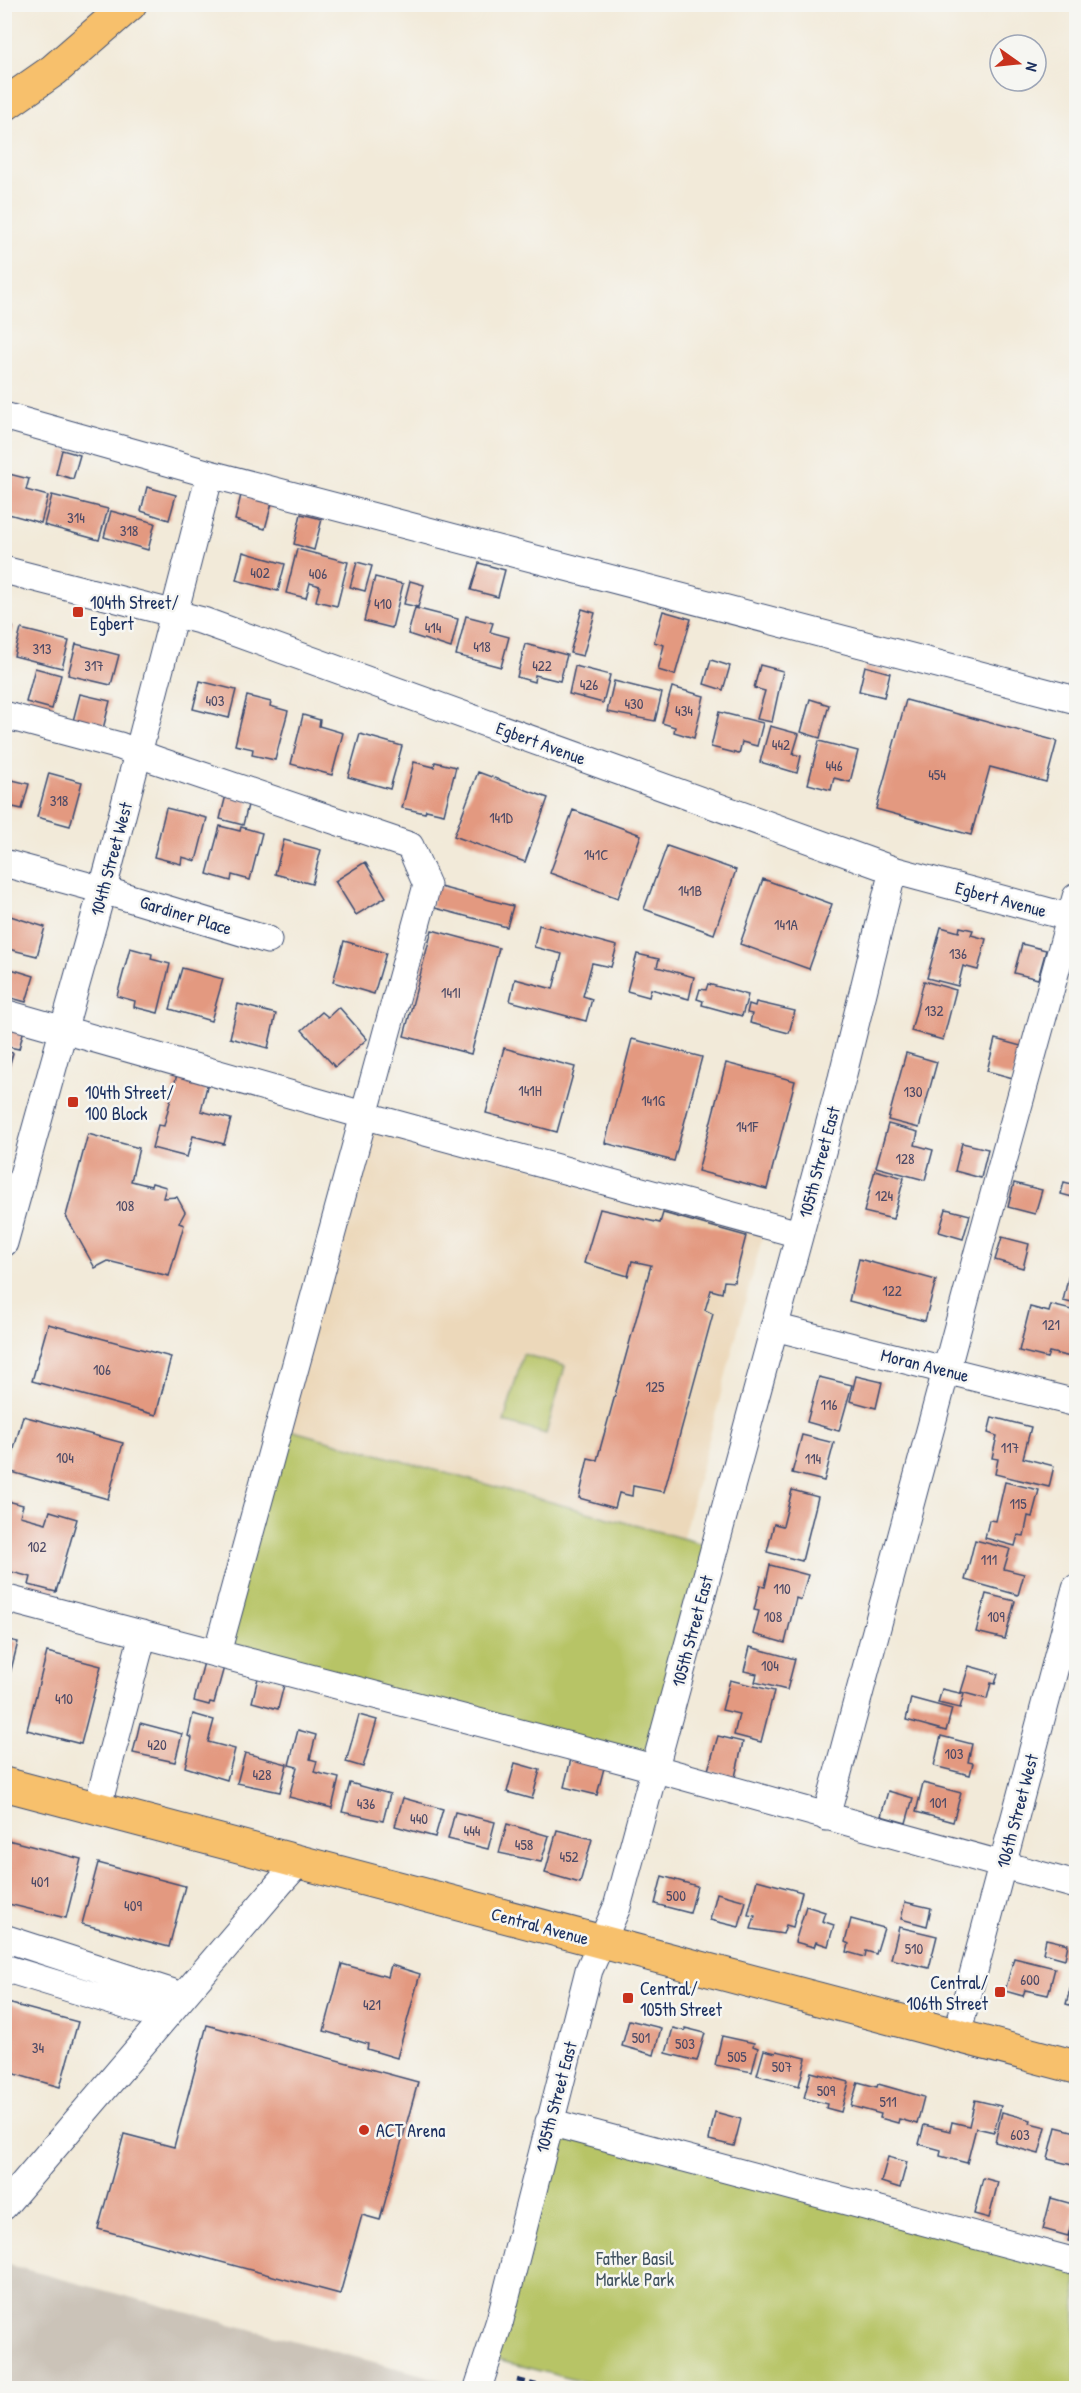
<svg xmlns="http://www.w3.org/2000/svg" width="1081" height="2393" viewBox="0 0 1081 2393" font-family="'Patrick Hand',sans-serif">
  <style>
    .built { fill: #ecd8ba }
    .industrial { fill: #cbc3b8 }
    .green { fill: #b7c466; stroke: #697a62; stroke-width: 1.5 }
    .building { fill: #e39980 }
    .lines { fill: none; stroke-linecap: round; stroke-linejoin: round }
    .minor-casing { stroke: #3b4b70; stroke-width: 29 }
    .major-casing { stroke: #3b4b70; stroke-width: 35 }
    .highway-casing { stroke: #3b4b70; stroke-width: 35 }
    .minor { stroke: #fff; stroke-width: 27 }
    .major { stroke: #f7c06c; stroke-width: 33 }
    .highway { stroke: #f7c06c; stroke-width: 33 }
    .rail { stroke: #1b2f5e; stroke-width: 4.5; stroke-dasharray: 9 4.5; stroke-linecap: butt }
    .poi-dot { fill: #c8321e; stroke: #f6f6f2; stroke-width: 2 }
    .labels { text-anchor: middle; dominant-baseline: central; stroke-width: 5; stroke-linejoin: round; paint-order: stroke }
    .number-label { font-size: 15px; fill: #4d4a66 }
    .poi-label { font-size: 18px; fill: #1b2f5e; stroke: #f6f6f2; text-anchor: start }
    .street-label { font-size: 18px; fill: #1b2f5e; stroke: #f6f6f2 }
    .park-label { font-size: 18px; fill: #425460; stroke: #f6f6f2 }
  </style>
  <rect width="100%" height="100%" fill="#f6f6f2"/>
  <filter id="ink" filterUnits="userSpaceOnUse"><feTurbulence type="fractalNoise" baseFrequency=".0167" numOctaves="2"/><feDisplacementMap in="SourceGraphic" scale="12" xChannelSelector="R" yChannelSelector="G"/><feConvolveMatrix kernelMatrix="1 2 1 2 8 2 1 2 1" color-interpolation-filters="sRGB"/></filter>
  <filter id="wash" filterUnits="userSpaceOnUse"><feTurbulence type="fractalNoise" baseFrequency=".008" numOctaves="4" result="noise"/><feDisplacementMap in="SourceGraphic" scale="24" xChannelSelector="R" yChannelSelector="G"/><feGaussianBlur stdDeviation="1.35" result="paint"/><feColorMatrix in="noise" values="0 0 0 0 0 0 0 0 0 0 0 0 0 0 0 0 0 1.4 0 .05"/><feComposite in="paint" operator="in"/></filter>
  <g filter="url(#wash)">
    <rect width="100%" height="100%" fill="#f2ead9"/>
    <!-- built -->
    <path class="built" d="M 365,1123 L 764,1231 L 682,1541 L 282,1433 Z"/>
    <!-- industrial -->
    <path class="industrial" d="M 5,2264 L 472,2388 L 5,2388 Z"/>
    <!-- green -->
    <path class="green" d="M 523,1354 L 565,1366 L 546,1434 L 504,1422 Z
      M 279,1427 L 714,1547 L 656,1761 L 217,1653 Z
      M 549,2122 L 1076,2262 L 1076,2388 L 607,2388 L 489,2358 Z"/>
    <g id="blocks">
      <!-- building -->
      <path class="building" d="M 62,450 L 80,455 L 73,479 L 56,474 Z
        M 9,474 L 29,479 L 26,490 L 48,496 L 41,523 L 5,513 L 8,488 L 6,487 Z
        M 147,487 L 176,495 L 169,520 L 141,511 Z
        M 52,495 L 108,509 L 99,540 L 44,525 Z
        M 241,495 L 272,503 L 265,529 L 235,520 Z
        M 111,511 L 155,523 L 148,550 L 104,537 Z
        M 301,514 L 322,519 L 314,550 L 294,544 Z
        M 297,549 L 348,562 L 337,606 L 316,601 L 320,586 L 310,583 L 306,598 L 286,593 Z
        M 243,552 L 285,564 L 278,591 L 236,580 Z
        M 357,562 L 372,566 L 365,591 L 350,587 Z
        M 479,563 L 505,570 L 498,597 L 471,590 Z
        M 375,577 L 403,584 L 392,628 L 364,621 Z
        M 410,581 L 424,585 L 418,607 L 404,604 Z
        M 415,608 L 458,619 L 451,648 L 408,634 Z
        M 582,609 L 595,613 L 583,656 L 570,653 Z
        M 663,611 L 691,619 L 675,675 L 658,670 L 664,645 L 654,642 Z
        M 466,616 L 493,623 L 490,632 L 509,637 L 501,667 L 456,655 Z
        M 4,625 L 13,627 L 5,658 L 4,658 Z
        M 21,629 L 69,641 L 62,668 L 14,656 Z
        M 76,644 L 119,655 L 111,685 L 68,675 Z
        M 525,644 L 567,655 L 560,681 L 535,675 L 534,682 L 517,677 Z
        M 711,660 L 730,666 L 723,690 L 704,684 Z
        M 760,665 L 783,671 L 772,722 L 757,719 L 765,691 L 754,688 Z
        M 575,666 L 610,675 L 603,703 L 569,694 Z
        M 865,666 L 890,673 L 884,697 L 859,691 Z
        M 35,668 L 61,675 L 52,709 L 26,702 Z
        M 200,681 L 236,690 L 229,718 L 193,709 Z
        M 614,681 L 662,693 L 655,721 L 607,712 Z
        M 672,687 L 704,696 L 694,738 L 674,732 L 675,727 L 662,723 Z
        M 80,694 L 110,701 L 103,729 L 73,721 Z
        M 247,696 L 271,702 L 270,706 L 288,711 L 275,760 L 252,755 L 253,749 L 235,745 Z
        M 810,699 L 829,705 L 820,738 L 801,732 Z
        M 906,700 L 1057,741 L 1046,782 L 990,767 L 971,835 L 876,809 Z
        M 719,712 L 763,723 L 757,746 L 742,742 L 739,754 L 711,747 Z
        M 303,715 L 320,720 L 319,726 L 343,733 L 332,775 L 291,764 Z
        M 770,726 L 799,734 L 793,754 L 801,756 L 797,773 L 760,762 Z
        M 360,734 L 402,746 L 390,789 L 348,777 Z
        M 819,741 L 858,751 L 850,782 L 834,778 L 831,790 L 808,784 Z
        M 414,762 L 434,767 L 435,762 L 456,767 L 444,814 L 426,810 L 425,813 L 402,808 Z
        M 478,772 L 548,798 L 525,862 L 454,836 Z
        M 49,773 L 82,782 L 70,826 L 37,817 Z
        M 4,778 L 29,784 L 22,809 L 4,805 Z
        M 226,795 L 249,801 L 243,825 L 220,819 Z
        M 166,808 L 207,818 L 196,861 L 182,857 L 181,864 L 154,857 Z
        M 573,810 L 641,835 L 618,898 L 550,873 Z
        M 220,826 L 240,831 L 241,827 L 262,833 L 250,880 L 232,875 L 231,881 L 207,874 Z
        M 284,840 L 321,850 L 312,884 L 275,874 Z
        M 667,846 L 736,870 L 714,934 L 644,909 Z
        M 365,862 L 386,897 L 356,915 L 335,881 Z
        M 763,879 L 832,904 L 809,969 L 740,944 Z
        M 436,886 L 513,906 L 507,927 L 431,907 Z
        M 4,914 L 45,927 L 37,956 L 4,948 Z
        M 539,925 L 617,946 L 611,967 L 592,963 L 583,996 L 592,999 L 586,1021 L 510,1001 L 515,979 L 553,989 L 562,954 L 534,947 Z
        M 941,927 L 959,932 L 960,927 L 973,930 L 971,935 L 986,939 L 978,970 L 963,966 L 958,986 L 927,978 Z
        M 432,930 L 499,948 L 471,1054 L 404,1036 Z
        M 344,941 L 386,953 L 374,994 L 333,982 Z
        M 1022,944 L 1046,950 L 1038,979 L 1014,973 Z
        M 130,948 L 152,954 L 151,959 L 170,964 L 158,1013 L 134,1007 L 135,1001 L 117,996 Z
        M 637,954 L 659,959 L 657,967 L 694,977 L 689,999 L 651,989 L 649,997 L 627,991 Z
        M 182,968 L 223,979 L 211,1021 L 170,1009 Z
        M 11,969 L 34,976 L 26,1002 L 4,996 Z
        M 924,981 L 956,990 L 943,1040 L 911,1031 Z
        M 708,984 L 748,995 L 742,1016 L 702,1005 L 703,1001 L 697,999 L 700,989 L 706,990 Z
        M 756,1002 L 795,1011 L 789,1033 L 750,1023 L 752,1014 L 747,1013 L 749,1004 L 755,1006 Z
        M 238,1004 L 276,1014 L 268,1048 L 230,1038 Z
        M 339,1007 L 367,1039 L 335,1067 L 302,1030 L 322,1012 L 328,1017 Z
        M 4,1024 L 24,1029 L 19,1049 L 4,1046 Z
        M 632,1039 L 702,1057 L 674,1161 L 605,1143 Z
        M 995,1039 L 1021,1046 L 1013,1078 L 987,1071 Z
        M 504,1048 L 575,1067 L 557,1132 L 486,1113 Z
        M 4,1051 L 13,1053 L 5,1081 L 4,1081 Z
        M 906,1053 L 937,1062 L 919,1128 L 888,1120 Z
        M 726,1063 L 795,1081 L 767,1189 L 698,1171 Z
        M 177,1074 L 208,1082 L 201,1111 L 231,1119 L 224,1144 L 193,1136 L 187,1157 L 152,1148 L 158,1125 L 164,1126 Z
        M 888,1124 L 918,1132 L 915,1145 L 933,1150 L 925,1180 L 876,1167 Z
        M 88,1134 L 139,1148 L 131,1181 L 151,1186 L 152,1183 L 166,1187 L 163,1198 L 177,1197 L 185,1212 L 179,1223 L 184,1225 L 169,1276 L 108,1261 L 95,1268 L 66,1216 Z
        M 962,1143 L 988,1149 L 981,1178 L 955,1171 Z
        M 875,1170 L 904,1178 L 893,1219 L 864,1212 Z
        M 1064,1182 L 1076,1185 L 1076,1198 L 1061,1194 Z
        M 1014,1183 L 1042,1190 L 1035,1214 L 1008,1207 Z
        M 600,1209 L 660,1223 L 663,1213 L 746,1236 L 734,1282 L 724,1281 L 722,1293 L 711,1290 L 705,1310 L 713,1314 L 664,1492 L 633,1486 L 632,1496 L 619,1493 L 615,1508 L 579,1498 L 588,1458 L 597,1460 L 651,1265 L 632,1261 L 628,1276 L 584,1263 Z
        M 946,1209 L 970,1215 L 963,1239 L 939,1232 Z
        M 1002,1237 L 1029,1244 L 1023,1268 L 995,1260 Z
        M 859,1259 L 936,1280 L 925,1321 L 849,1301 Z
        M 1071,1265 L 1076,1267 L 1076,1304 L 1063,1301 Z
        M 1051,1305 L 1076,1311 L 1075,1358 L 1049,1352 L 1047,1358 L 1019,1351 L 1030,1307 L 1049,1312 Z
        M 48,1324 L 171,1357 L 156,1415 L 32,1381 Z
        M 856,1376 L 882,1382 L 876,1408 L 850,1401 Z
        M 819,1377 L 852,1385 L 839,1431 L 807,1422 Z
        M 23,1416 L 123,1443 L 108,1499 L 8,1471 Z
        M 992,1417 L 1031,1427 L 1023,1458 L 1054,1466 L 1049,1487 L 995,1474 L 998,1459 L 992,1458 L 997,1436 L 988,1433 Z
        M 802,1435 L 834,1443 L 824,1481 L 792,1473 Z
        M 1005,1482 L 1039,1490 L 1032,1517 L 1028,1516 L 1024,1536 L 1018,1535 L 1015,1546 L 985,1538 L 989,1520 L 996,1521 Z
        M 792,1490 L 818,1497 L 802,1561 L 767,1552 L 774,1524 L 783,1526 Z
        M 4,1500 L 23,1505 L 20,1516 L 46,1523 L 50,1511 L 77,1519 L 56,1592 L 29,1585 L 31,1577 L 4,1570 Z
        M 975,1540 L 1010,1549 L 1004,1569 L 1024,1574 L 1018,1595 L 965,1580 Z
        M 770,1565 L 808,1575 L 801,1600 L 796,1598 L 785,1643 L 753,1634 L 759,1611 L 754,1610 L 760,1586 L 765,1587 Z
        M 986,1594 L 1015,1601 L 1005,1639 L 976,1632 Z
        M 4,1639 L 18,1642 L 5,1694 L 4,1694 Z
        M 750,1647 L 795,1659 L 787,1690 L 755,1682 L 757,1674 L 744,1671 Z
        M 47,1652 L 101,1666 L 81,1744 L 27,1730 Z
        M 204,1662 L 224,1667 L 214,1703 L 210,1702 L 209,1705 L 194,1701 Z
        M 969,1666 L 998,1674 L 995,1684 L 991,1683 L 987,1699 L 961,1692 Z
        M 258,1678 L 284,1685 L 278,1709 L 252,1702 Z
        M 730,1680 L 774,1691 L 761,1742 L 734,1735 L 739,1714 L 722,1710 Z
        M 942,1689 L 964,1694 L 960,1708 L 938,1703 Z
        M 911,1698 L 952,1709 L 946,1731 L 906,1720 Z
        M 193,1714 L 214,1720 L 208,1742 L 235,1749 L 227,1780 L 185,1767 L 192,1738 L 188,1736 Z
        M 359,1715 L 377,1720 L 363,1767 L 346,1762 Z
        M 140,1723 L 182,1734 L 175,1762 L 133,1753 Z
        M 298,1730 L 316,1735 L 310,1759 L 317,1761 L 314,1772 L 339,1778 L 332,1808 L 289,1797 L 297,1767 L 289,1765 Z
        M 718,1736 L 743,1742 L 735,1777 L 708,1770 Z
        M 941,1736 L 972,1744 L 968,1762 L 973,1763 L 970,1775 L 934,1766 Z
        M 245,1753 L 287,1764 L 280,1792 L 237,1783 Z
        M 571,1759 L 604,1768 L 597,1795 L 564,1787 Z
        M 515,1763 L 540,1770 L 532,1799 L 507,1792 Z
        M 350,1783 L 390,1794 L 383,1821 L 342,1812 Z
        M 923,1783 L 961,1793 L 953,1822 L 916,1812 Z
        M 888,1791 L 913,1798 L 906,1823 L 881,1816 Z
        M 403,1798 L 443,1809 L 435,1837 L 395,1826 Z
        M 455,1812 L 495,1822 L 488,1849 L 448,1839 Z
        M 507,1824 L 549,1836 L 541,1862 L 499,1853 Z
        M 557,1830 L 592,1839 L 580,1883 L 545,1873 Z
        M 8,1840 L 81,1859 L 66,1918 L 4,1903 L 4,1854 Z
        M 98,1863 L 185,1886 L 169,1947 L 82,1924 Z
        M 662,1876 L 697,1886 L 690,1913 L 655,1904 Z
        M 757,1880 L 802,1892 L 793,1927 L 786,1925 L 783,1934 L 751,1929 L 755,1916 L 748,1915 Z
        M 717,1893 L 746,1901 L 739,1927 L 710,1920 Z
        M 905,1902 L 931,1908 L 927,1926 L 901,1919 Z
        M 806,1906 L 825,1912 L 822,1921 L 834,1925 L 828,1946 L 816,1942 L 814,1947 L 795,1942 Z
        M 851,1919 L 884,1928 L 876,1954 L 866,1951 L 865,1957 L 847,1952 L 849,1944 L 845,1942 Z
        M 899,1927 L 937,1936 L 929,1968 L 891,1959 Z
        M 1046,1939 L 1068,1944 L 1065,1959 L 1043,1953 Z
        M 1014,1958 L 1055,1968 L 1048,1995 L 1025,1990 L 1023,1996 L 1005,1991 Z
        M 342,1964 L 388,1977 L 391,1965 L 420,1974 L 397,2058 L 367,2049 L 368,2044 L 324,2031 Z
        M 1076,1967 L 1076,2007 L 1066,2004 Z
        M 4,2002 L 78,2022 L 60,2087 L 4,2071 Z
        M 629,2020 L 661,2028 L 654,2055 L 622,2046 Z
        M 207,2025 L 418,2082 L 380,2220 L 362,2215 L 340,2294 L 98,2229 L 124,2134 L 174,2147 Z
        M 673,2028 L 685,2031 L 685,2028 L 705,2033 L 697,2061 L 666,2053 Z
        M 722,2036 L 754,2043 L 753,2046 L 758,2048 L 752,2072 L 715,2065 Z
        M 764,2050 L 776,2053 L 777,2051 L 806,2058 L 799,2086 L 757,2075 Z
        M 811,2072 L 849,2082 L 841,2112 L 826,2108 L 827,2104 L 804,2098 Z
        M 858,2082 L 877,2087 L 878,2084 L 924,2097 L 917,2124 L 899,2119 L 898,2123 L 880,2118 L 881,2114 L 851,2106 Z
        M 975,2100 L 1001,2106 L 994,2132 L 976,2128 L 967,2163 L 940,2156 L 941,2150 L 919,2144 L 924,2125 L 950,2131 L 952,2122 L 969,2126 Z
        M 715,2112 L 741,2119 L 734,2146 L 709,2140 Z
        M 1002,2112 L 1031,2120 L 1030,2123 L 1046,2127 L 1039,2154 L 995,2142 Z
        M 1056,2127 L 1076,2132 L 1076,2166 L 1048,2159 Z
        M 888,2157 L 907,2162 L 900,2188 L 881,2182 Z
        M 983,2178 L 998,2182 L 989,2218 L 974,2214 Z
        M 1051,2198 L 1076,2205 L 1068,2236 L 1043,2229 Z
        M 1076,2211 L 1076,2243 L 1068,2241 Z"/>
    </g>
  </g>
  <g filter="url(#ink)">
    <use href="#blocks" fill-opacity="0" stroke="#3b4b70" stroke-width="1.5"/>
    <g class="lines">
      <defs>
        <path id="minor" d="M 4,416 L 210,474 L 1076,700
          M 4,570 L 203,621 L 893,870 L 1076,919
          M 4,715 L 120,746 L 156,760 L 410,846 L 427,885 L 217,1653
          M 4,863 L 103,890 L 268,940
          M 4,1013 L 363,1115 L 799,1234
          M 4,1243 L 109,866 L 210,474
          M 774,1327 L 1076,1403
          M 4,1598 L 631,1762 L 1076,1885
          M 97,1809 L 143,1634
          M 826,1817 L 975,1263 L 1076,897
          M 4,1938 L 183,1996
          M 4,1968 L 164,2017
          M 957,2035 L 1076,1588
          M 549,2122 L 1076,2262
          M 4,2206 L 279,1884 L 299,1862
          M 478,2388 L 500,2320 L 589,1970 L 617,1907 L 842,1078 L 893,870"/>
        <path id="major" d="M 4,1784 L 1076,2067"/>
        <path id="highway" d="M 4,105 L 54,70 L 130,4"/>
      </defs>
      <!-- minor casing -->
      <use href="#minor" class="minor-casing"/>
      <!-- major casing -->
      <use href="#major" class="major-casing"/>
      <!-- highway casing -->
      <use href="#highway" class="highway-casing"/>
      <!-- minor -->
      <use href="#minor" class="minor"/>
      <!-- major -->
      <use href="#major" class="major"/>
      <!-- highway -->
      <use href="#highway" class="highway"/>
      <!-- rail -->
      <path class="rail" d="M 517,2380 L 548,2388"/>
    </g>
  </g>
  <!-- markers -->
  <g class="poi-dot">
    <rect x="72" y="606" width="12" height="12" rx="3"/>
    <rect x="67" y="1096" width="12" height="12" rx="3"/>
    <rect x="994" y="1986" width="12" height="12" rx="3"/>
    <rect x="622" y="1992" width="12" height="12" rx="3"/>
    <circle cx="364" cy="2130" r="6"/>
  </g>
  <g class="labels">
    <!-- number labels -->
    <g class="number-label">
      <text x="76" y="517">314</text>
      <text x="129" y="530">318</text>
      <text x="260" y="572">402</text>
      <text x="318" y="573">406</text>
      <text x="383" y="603">410</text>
      <text x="433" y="627">414</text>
      <text x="482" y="646">418</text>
      <text x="42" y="648">313</text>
      <text x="94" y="665">317</text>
      <text x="542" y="665">422</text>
      <text x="589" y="684">426</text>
      <text x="215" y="700">403</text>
      <text x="634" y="703">430</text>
      <text x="684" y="710">434</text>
      <text x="781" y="744">442</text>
      <text x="834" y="765">446</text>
      <text x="937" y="774">454</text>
      <text x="59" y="800">318</text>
      <text x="501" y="817">141D</text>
      <text x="596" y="854">141C</text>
      <text x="690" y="890">141B</text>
      <text x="786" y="924">141A</text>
      <text x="958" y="953">136</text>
      <text x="451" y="992">141I</text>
      <text x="934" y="1010">132</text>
      <text x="530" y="1090">141H</text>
      <text x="913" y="1091">130</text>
      <text x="653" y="1100">141G</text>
      <text x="747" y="1126">141F</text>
      <text x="905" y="1158">128</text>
      <text x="884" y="1195">124</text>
      <text x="125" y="1205">108</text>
      <text x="892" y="1290">122</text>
      <text x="1051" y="1324">121</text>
      <text x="102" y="1369">106</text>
      <text x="655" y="1386">125</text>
      <text x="829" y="1404">116</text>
      <text x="1010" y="1447">117</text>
      <text x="65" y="1457">104</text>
      <text x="813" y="1458">114</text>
      <text x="1018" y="1503">115</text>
      <text x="37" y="1546">102</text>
      <text x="989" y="1559">111</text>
      <text x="782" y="1588">110</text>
      <text x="773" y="1616">108</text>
      <text x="996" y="1616">109</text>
      <text x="770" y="1665">104</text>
      <text x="64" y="1698">410</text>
      <text x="157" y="1744">420</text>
      <text x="954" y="1753">103</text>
      <text x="262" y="1774">428</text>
      <text x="938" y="1802">101</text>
      <text x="366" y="1803">436</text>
      <text x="419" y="1818">440</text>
      <text x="472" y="1830">444</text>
      <text x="524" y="1844">458</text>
      <text x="569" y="1856">452</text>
      <text x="40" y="1881">401</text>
      <text x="676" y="1895">500</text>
      <text x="133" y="1905">409</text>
      <text x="914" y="1948">510</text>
      <text x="1030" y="1979">600</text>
      <text x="372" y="2004">421</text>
      <text x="641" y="2037">501</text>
      <text x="685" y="2043">503</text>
      <text x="38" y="2047">34</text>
      <text x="737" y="2056">505</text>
      <text x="782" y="2066">507</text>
      <text x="826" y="2090">509</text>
      <text x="888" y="2101">511</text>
      <text x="1020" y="2134">603</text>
    </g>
    <!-- poi labels -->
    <g class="poi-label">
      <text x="90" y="602">104th Street/<tspan x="90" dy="21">Egbert</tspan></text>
      <text x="85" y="1092">104th Street/<tspan x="85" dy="21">100 Block</tspan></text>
      <text x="988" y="1982" text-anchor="end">Central/<tspan x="988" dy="21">106th Street</tspan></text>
      <text x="640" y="1988">Central/<tspan x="640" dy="21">105th Street</tspan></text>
      <text x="376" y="2130">ACT Arena</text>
    </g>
    <!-- street labels -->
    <g class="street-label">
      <text transform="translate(541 743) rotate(20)">Egbert Avenue</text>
      <text transform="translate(111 859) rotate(-75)">104th Street West</text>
      <text transform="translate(1001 899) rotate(15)">Egbert Avenue</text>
      <text transform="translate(186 915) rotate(17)">Gardiner Place</text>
      <text transform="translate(819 1162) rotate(-75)">105th Street East</text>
      <text transform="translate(925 1365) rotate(14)">Moran Avenue</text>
      <text transform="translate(692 1631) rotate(-75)">105th Street East</text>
      <text transform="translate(1017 1811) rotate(-75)">106th Street West</text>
      <text transform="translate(540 1926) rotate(15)">Central Avenue</text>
      <text transform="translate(556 2097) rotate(-75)">105th Street East</text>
    </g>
    <!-- park labels -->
    <g class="park-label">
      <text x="635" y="2258">Father Basil<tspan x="635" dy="21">Markle Park</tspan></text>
    </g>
  </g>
  <!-- margin -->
  <rect width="1081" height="2393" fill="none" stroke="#f6f6f2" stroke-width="24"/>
  <!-- north arrow -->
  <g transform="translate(1018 63) rotate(105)"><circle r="28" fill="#f6f6f2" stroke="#9ea6b7" stroke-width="1.5"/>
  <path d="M0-4.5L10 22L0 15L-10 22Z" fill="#c8321e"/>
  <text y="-9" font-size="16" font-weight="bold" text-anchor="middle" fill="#1b2f5e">N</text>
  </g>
</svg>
